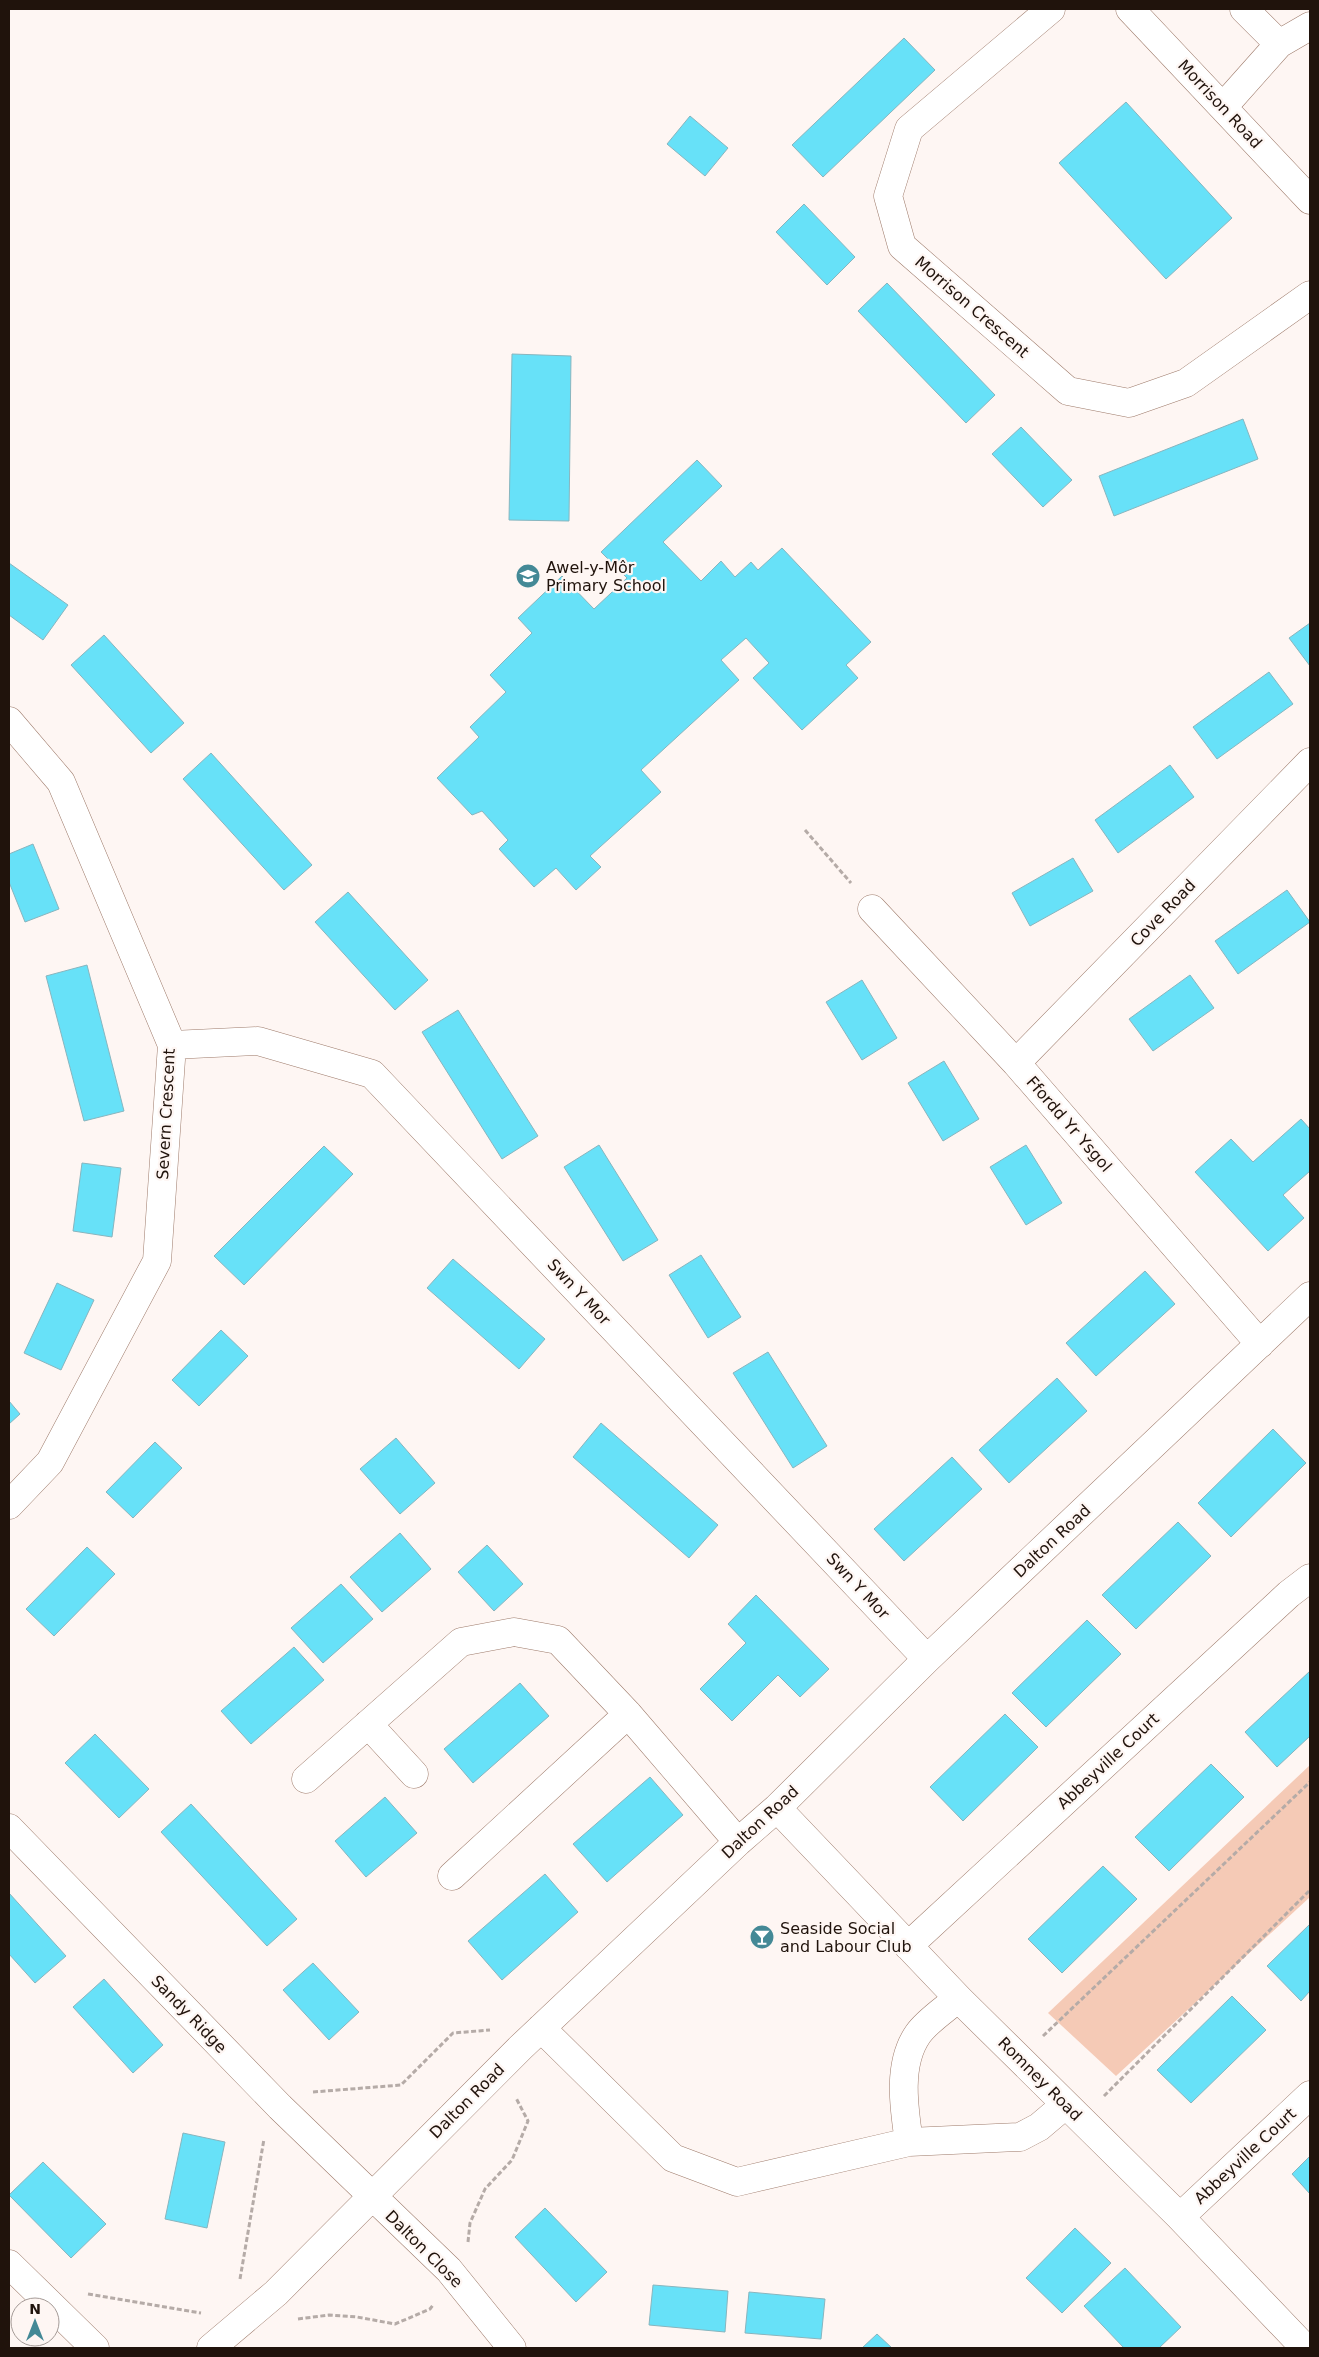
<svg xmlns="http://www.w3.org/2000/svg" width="1319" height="2357" viewBox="0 0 1319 2357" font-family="'DejaVu Sans',sans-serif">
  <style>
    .green { fill: #f5cab6 }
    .building { fill: #67e1f8; stroke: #88b5be }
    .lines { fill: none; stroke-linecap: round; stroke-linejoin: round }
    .minor-casing { stroke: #9e7b6b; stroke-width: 29 }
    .path { stroke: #b5aba7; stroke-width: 3; stroke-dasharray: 5 2.5; stroke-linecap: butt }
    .minor { stroke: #fff; stroke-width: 28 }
    .labels { text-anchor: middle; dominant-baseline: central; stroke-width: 4.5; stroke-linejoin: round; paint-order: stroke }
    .street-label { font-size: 16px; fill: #20130c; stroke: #fef6f3 }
    .poi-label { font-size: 16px; fill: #20130c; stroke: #fef6f3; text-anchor: start }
  </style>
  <rect width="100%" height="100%" fill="#fef6f3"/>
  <!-- green -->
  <path class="green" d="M 1310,1765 L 1310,1897 L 1116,2076 L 1048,2013 Z"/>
  <!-- building -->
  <path class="building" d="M 904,38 L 935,70 L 823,177 L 792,145 Z
    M 1126,102 L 1232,218 L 1166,279 L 1059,163 Z
    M 690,116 L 728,148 L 705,176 L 667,144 Z
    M 804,204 L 855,257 L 827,285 L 776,232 Z
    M 887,283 L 995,395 L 966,423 L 858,311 Z
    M 512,354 L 571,356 L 569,521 L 509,520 Z
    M 1243,419 L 1258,459 L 1114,516 L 1099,476 Z
    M 1021,427 L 1072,480 L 1043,507 L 992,454 Z
    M 697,460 L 722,486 L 663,542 L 701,581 L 721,561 L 735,577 L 751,562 L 758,570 L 782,548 L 871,642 L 846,665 L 858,678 L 802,730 L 753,678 L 769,663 L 746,638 L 721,660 L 739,680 L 641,770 L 661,792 L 590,856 L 601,867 L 576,890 L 556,868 L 534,887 L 499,849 L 508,840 L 482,811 L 472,815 L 437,778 L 479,737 L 470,727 L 506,692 L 490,675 L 532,633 L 518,618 L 562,576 L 594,609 L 627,578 L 601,552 Z
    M 9,563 L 68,605 L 43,640 L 9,615 Z
    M 1310,623 L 1310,666 L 1289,638 Z
    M 104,635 L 184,723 L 151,753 L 71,665 Z
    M 1269,672 L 1293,704 L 1217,759 L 1193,727 Z
    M 211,753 L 312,865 L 284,890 L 183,779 Z
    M 1170,765 L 1194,797 L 1118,853 L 1095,820 Z
    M 33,844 L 59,909 L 25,922 L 9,882 L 9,854 Z
    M 1073,858 L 1093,891 L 1030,926 L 1012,893 Z
    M 1287,890 L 1310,922 L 1238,974 L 1215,941 Z
    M 348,892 L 428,980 L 395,1010 L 315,922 Z
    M 87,965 L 124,1111 L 84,1121 L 46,976 Z
    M 1190,975 L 1214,1008 L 1153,1051 L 1129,1019 Z
    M 862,980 L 897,1038 L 862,1060 L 826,1002 Z
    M 458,1010 L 538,1136 L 502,1159 L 422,1032 Z
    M 944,1061 L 979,1119 L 943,1141 L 908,1083 Z
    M 1301,1119 L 1310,1129 L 1310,1171 L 1283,1195 L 1304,1218 L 1268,1251 L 1195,1172 L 1231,1139 L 1253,1162 Z
    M 599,1145 L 658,1240 L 623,1261 L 564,1167 Z
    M 1026,1145 L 1062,1203 L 1026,1225 L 990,1167 Z
    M 324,1146 L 353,1174 L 244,1285 L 214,1256 Z
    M 82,1163 L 121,1168 L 112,1237 L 73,1231 Z
    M 701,1255 L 741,1317 L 708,1338 L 669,1275 Z
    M 453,1259 L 545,1339 L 519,1369 L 427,1288 Z
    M 1145,1271 L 1175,1304 L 1096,1376 L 1066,1343 Z
    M 57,1283 L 94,1300 L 61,1370 L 24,1353 Z
    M 221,1330 L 248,1356 L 199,1406 L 172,1380 Z
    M 768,1352 L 827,1446 L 793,1468 L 733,1373 Z
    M 1057,1378 L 1087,1411 L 1009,1483 L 979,1450 Z
    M 9,1401 L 20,1414 L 9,1424 Z
    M 601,1423 L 718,1525 L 689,1558 L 573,1457 Z
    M 1273,1429 L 1306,1463 L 1231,1537 L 1198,1503 Z
    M 396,1438 L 435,1483 L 400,1514 L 360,1469 Z
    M 155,1442 L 182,1468 L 133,1518 L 106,1492 Z
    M 952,1457 L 982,1489 L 904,1561 L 874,1529 Z
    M 1178,1522 L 1211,1556 L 1136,1629 L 1102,1595 Z
    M 400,1533 L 431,1569 L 382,1612 L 350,1577 Z
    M 487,1545 L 523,1584 L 494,1611 L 458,1572 Z
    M 87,1547 L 115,1574 L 54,1636 L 26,1609 Z
    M 341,1584 L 373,1619 L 323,1663 L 291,1628 Z
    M 756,1595 L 829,1669 L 800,1697 L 778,1675 L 732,1721 L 700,1689 L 746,1643 L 728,1624 Z
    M 1087,1620 L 1121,1654 L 1046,1727 L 1012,1693 Z
    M 294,1647 L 324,1680 L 251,1744 L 221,1711 Z
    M 1310,1671 L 1310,1736 L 1277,1767 L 1245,1732 Z
    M 520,1683 L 549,1716 L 473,1783 L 444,1749 Z
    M 1005,1714 L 1038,1747 L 963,1821 L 930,1787 Z
    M 95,1734 L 149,1789 L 119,1818 L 65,1763 Z
    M 1211,1764 L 1244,1797 L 1169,1871 L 1135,1837 Z
    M 650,1777 L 683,1815 L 607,1882 L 573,1844 Z
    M 385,1797 L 417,1833 L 366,1877 L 335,1841 Z
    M 191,1804 L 297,1919 L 267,1946 L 161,1832 Z
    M 1103,1866 L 1137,1899 L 1062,1973 L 1028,1939 Z
    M 545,1874 L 578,1912 L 502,1980 L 468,1941 Z
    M 9,1893 L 66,1956 L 35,1983 L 9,1954 Z
    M 1310,1924 L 1310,1991 L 1301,2001 L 1267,1966 Z
    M 313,1963 L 359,2012 L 329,2040 L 283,1990 Z
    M 104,1979 L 163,2045 L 133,2073 L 73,2007 Z
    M 1232,1996 L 1266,2030 L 1191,2103 L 1157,2070 Z
    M 183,2133 L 225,2142 L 207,2228 L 165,2219 Z
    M 1310,2156 L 1310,2194 L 1292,2174 Z
    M 43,2162 L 106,2224 L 71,2258 L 9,2195 Z
    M 545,2208 L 607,2272 L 576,2302 L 515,2237 Z
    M 1075,2228 L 1111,2263 L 1062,2313 L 1026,2278 Z
    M 1125,2268 L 1181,2327 L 1159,2348 L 1124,2348 L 1084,2306 Z
    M 653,2285 L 728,2291 L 725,2332 L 649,2325 Z
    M 749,2292 L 825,2299 L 821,2339 L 745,2333 Z
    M 877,2334 L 892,2348 L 862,2348 Z"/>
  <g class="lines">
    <defs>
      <path id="minor" d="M 1051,9 L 909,129 L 888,196 L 902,246 L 1068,391 L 1129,403 L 1186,383 L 1310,295
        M 1130,9 L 1310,200
        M 1244,9 L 1279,44
        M 1223,107 L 1279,44 L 1310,26
        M 9,721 L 61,782 L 172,1045 L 157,1261 L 50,1462 L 9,1505
        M 872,909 L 1016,1063 L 1260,1344
        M 172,1045 L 258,1041 L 372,1074 L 927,1659
        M 1016,1063 L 1310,762
        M 368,1724 L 414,1774
        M 306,1779 L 461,1642 L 514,1632 L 558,1640 L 628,1714 L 738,1842
        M 777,1808 L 958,1998 L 1180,2217 L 1305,2348
        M 9,1828 L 280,2107 L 449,2270 L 512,2348
        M 452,1876 L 628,1714
        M 908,1946 L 1289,1594 L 1310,1578
        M 541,2028 L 673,2158 L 737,2182 L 909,2142 L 1020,2137 L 1039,2127 L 1065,2105
        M 909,2142 C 904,2108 897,2064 918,2034 C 928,2020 946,2009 958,1998
        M 1180,2217 L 1310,2095
        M 9,2264 L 95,2348
        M 211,2348 L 276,2293 L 520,2048 L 738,1842 L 777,1808 L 927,1659 L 1310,1296"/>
    </defs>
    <!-- minor casing -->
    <use href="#minor" class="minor-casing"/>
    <!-- path -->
    <path class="path" d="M 805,830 L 851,883
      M 1043,2036 L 1310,1782
      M 313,2092 L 401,2085 L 453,2033 L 490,2030
      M 1104,2096 L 1310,1890
      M 468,2242 L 470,2223 L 485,2189 L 512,2160 L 528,2121 L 516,2098
      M 240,2279 L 264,2139
      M 88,2294 L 201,2313
      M 298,2319 L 329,2315 L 357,2317 L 395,2324 L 430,2309 L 433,2305"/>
    <!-- minor -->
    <use href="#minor" class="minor"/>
  </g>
  <!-- icons -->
  <defs>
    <symbol id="school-disc" viewBox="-11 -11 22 22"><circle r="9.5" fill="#448996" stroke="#fef6f3"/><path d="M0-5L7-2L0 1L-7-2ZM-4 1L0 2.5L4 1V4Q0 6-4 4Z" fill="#fff"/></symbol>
    <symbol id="bar-disc" viewBox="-11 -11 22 22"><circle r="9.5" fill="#448996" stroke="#fef6f3"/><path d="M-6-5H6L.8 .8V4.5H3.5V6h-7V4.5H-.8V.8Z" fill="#fff"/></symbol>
  </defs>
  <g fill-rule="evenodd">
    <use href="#school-disc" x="514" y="562" width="28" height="28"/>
    <use href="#bar-disc" x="748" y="1923" width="28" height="28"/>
  </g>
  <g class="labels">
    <!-- street labels -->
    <g class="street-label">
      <text transform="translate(1220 104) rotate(47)">Morrison Road</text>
      <text transform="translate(972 307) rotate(41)">Morrison Crescent</text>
      <text transform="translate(1163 913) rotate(-46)">Cove Road</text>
      <text transform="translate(166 1114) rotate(-87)">Severn Crescent</text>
      <text transform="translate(1069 1124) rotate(49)">Ffordd Yr Ysgol</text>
      <text transform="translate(579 1292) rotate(47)">Swn Y Mor</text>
      <text transform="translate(1052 1541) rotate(-43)">Dalton Road</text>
      <text transform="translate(858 1586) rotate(47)">Swn Y Mor</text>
      <text transform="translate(1108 1761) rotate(-43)">Abbeyville Court</text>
      <text transform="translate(760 1822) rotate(-43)">Dalton Road</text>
      <text transform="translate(189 2014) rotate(46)">Sandy Ridge</text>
      <text transform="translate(1040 2079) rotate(45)">Romney Road</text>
      <text transform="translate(467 2101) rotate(-45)">Dalton Road</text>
      <text transform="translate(1245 2156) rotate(-43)">Abbeyville Court</text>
      <text transform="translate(424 2249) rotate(45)">Dalton Close</text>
    </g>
    <!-- poi labels -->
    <g class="poi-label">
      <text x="546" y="567">Awel-y-Môr<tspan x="546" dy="18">Primary School</tspan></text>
      <text x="780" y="1928">Seaside Social<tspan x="780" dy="18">and Labour Club</tspan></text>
    </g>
  </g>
  <!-- border -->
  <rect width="1319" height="2357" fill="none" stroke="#20130c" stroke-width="20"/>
  <!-- north arrow -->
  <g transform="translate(35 2322)"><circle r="24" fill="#fef6f3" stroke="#a59b97"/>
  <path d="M0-4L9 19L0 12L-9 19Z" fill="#448996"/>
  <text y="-8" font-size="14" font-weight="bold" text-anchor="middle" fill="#20130c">N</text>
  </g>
</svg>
